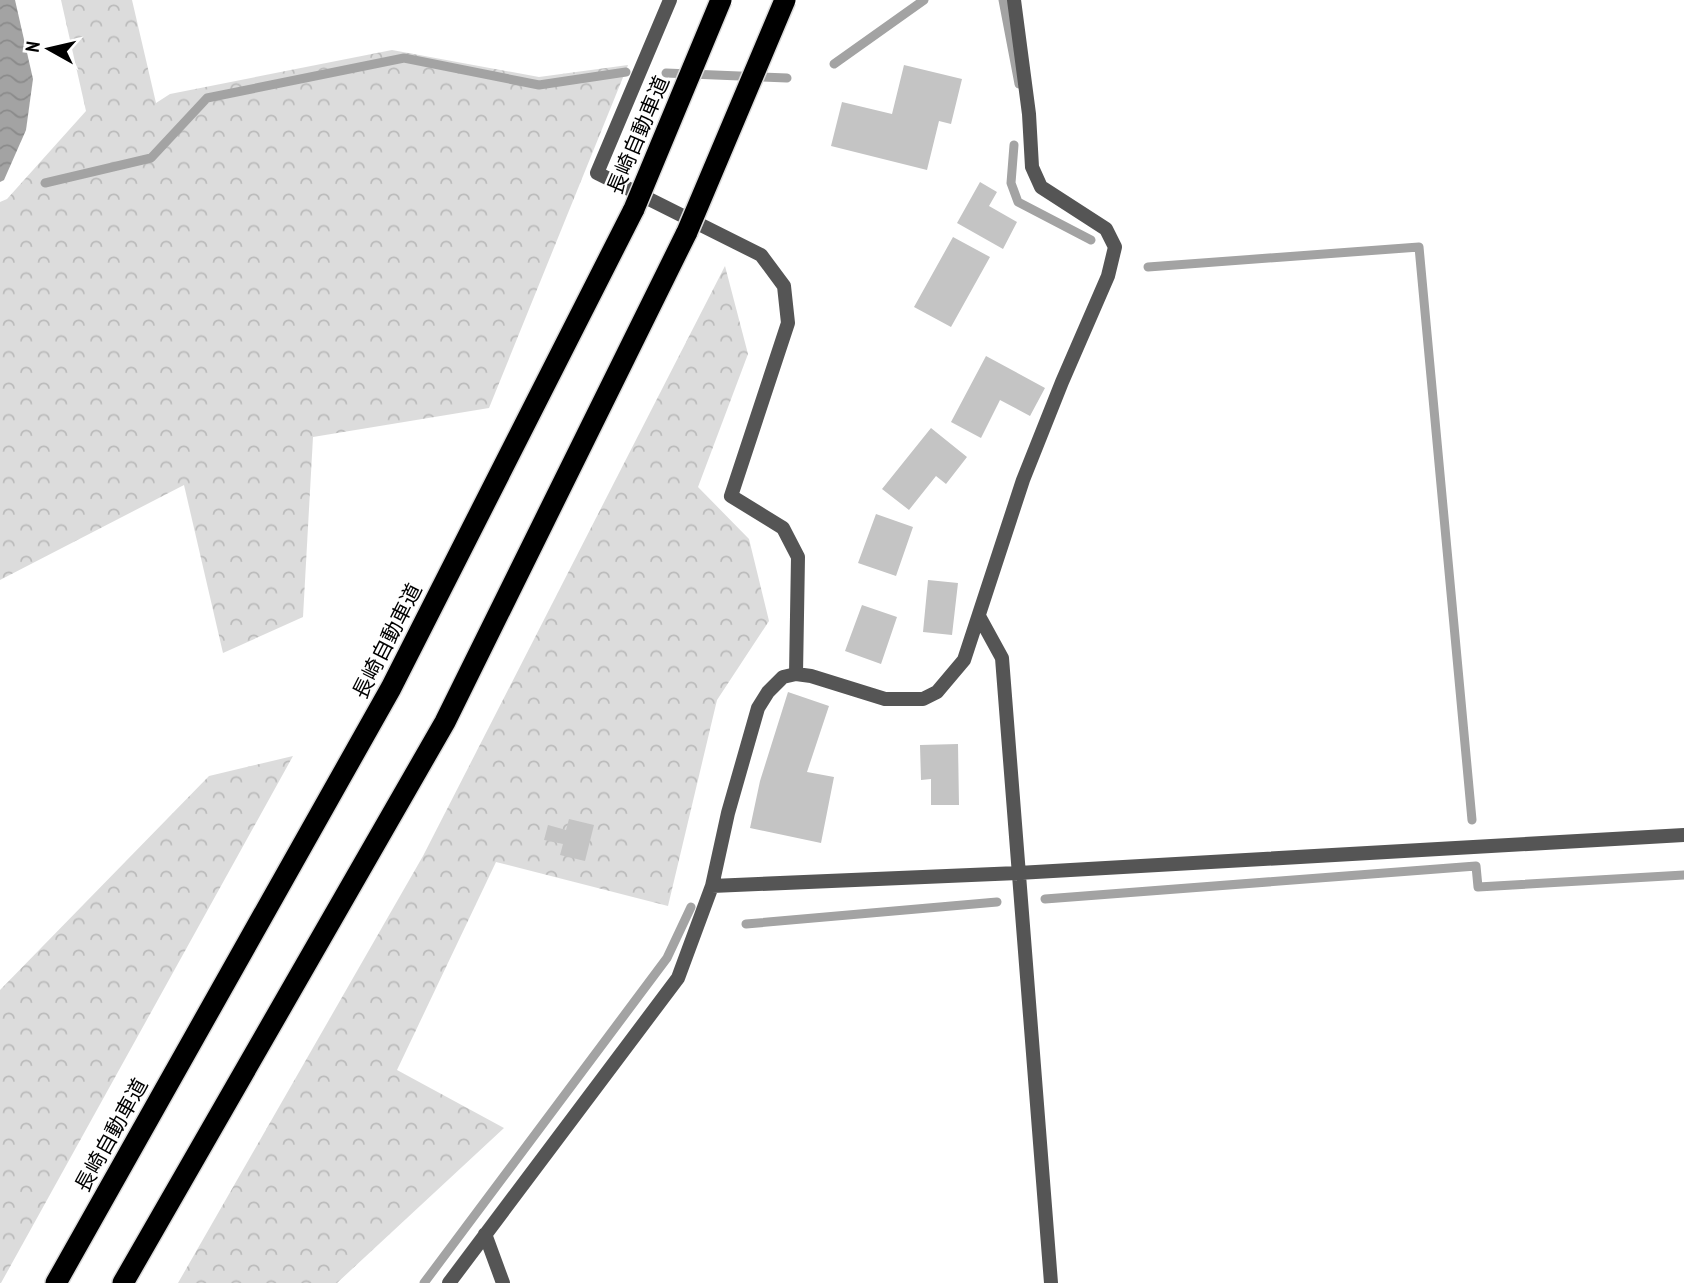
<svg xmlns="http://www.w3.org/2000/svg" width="1684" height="1283" viewBox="0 0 1684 1283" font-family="'PT Sans Narrow','Noto Sans JP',sans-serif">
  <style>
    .forest { fill: url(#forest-crowns) }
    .water { fill: url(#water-waves) }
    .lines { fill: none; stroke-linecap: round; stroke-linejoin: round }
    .stream { stroke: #a3a3a3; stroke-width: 9 }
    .building { fill: #c4c4c4 }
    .highway-casing { stroke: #dbdbdb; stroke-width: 24 }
    .street { stroke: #555; stroke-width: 14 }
    .highway { stroke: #000; stroke-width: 21 }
    .highway-bridge-casing { stroke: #dbdbdb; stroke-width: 24; stroke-linecap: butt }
    .highway-bridge { stroke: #000; stroke-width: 21 }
    .labels { text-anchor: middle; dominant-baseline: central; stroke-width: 5; stroke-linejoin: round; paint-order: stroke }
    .street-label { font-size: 21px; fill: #000; stroke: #fff }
  </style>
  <defs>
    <pattern id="forest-crowns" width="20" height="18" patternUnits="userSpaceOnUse" patternTransform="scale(1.75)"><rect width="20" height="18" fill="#dcdcdc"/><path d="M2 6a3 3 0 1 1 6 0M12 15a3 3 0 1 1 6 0" fill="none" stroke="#bbb"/></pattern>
    <pattern id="water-waves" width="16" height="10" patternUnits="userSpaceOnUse" patternTransform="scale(1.75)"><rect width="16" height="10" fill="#a3a3a3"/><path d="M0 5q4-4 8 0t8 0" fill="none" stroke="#8b8b8b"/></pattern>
  </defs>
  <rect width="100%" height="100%" fill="#fff"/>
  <!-- forest -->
  <path class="forest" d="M 61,0 L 132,0 L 156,103 L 170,94 L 392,50 L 539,77 L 628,65 L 489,408 L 313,437 L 303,617 L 223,653 L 184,485 L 0,580 L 0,202 L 7,199 L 86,111 Z
    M 725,266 L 748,354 L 698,487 L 749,539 L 769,621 L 717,700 L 668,906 L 496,862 L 397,1070 L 504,1128 L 337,1283 L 178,1283 L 423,856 Z
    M 293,756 L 1,1283 L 0,1283 L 0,990 L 209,776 Z"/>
  <!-- water -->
  <path class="water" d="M 0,0 L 15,0 L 33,79 L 26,130 L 4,180 L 0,182 Z"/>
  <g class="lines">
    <!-- stream -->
    <path class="stream" d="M 1003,0 L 1019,84
      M 834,64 L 924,0
      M 666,73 L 787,78
      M 1014,145 L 1011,183 L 1018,202 L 1091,240
      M 45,183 L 151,158 L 207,98 L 404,58 L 539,85 L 626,72
      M 1148,267 L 1419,247 L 1472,820
      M 1045,899 L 1476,866 L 1478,887 L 1684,875
      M 746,924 L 997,902
      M 424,1283 L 667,958 L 691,907"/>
  </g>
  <!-- building -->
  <path class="building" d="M 904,65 L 962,79 L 951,124 L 939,121 L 927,170 L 831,146 L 842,102 L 892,114 Z
    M 980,182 L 997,192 L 989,206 L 1017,222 L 1003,249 L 957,223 Z
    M 953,237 L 990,257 L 951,327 L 914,307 Z
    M 986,356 L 1045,388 L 1030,416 L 1000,400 L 981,438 L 951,422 Z
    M 931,428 L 967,457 L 946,484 L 936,476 L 909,510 L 882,489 Z
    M 876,514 L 913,527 L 896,576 L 858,563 Z
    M 928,580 L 958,583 L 952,635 L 923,632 Z
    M 862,605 L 897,617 L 881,664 L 845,651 Z
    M 788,692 L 829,706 L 807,772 L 834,777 L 821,843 L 750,828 L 760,781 Z
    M 958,744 L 959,805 L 931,805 L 931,779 L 921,780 L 920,745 Z
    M 569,819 L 594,825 L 585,861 L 560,855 L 563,844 L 544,840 L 548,825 L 566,830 Z"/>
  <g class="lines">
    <defs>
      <path id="highway" d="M 56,1283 L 391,688 L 634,209
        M 123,1283 L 445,722 L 687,232"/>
    </defs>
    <!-- highway casing -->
    <use href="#highway" class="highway-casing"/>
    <!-- street -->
    <path class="street" d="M 670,0 L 597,173 L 761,255 L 784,286 L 788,323 L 731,496 L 783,528 L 798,557 L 796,674
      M 979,616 L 1002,658 L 1051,1283
      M 712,886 L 1018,873 L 1684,835
      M 485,1234 L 503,1283
      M 449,1283 L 678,978 L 712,886 L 728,813 L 758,708 L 768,692 L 783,677 L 796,674 L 811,676 L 885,699 L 923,699 L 937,692 L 964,660 L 1023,480 L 1062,382 L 1108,276 L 1115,247 L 1106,229 L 1041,187 L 1032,167 L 1029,114 L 1014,0"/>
    <!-- highway -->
    <use href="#highway" class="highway"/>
    <defs>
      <path id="highway-bridge" d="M 634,209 L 721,0
        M 687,232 L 785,0"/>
    </defs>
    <!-- highway-bridge casing -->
    <use href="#highway-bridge" class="highway-bridge-casing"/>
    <!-- highway-bridge -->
    <use href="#highway-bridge" class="highway-bridge"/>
  </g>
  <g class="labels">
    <!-- street labels -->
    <g class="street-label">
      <text transform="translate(638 135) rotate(-67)">長崎自動車道</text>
      <text transform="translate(387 641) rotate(-63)">長崎自動車道</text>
      <text transform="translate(111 1135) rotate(-61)">長崎自動車道</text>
    </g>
  </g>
  <!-- north arrow -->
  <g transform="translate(49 49) rotate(278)" stroke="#ffffff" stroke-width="5" paint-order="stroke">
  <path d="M0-5L12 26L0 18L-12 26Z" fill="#000000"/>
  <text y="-10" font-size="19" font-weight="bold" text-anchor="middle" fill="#000000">N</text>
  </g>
</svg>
